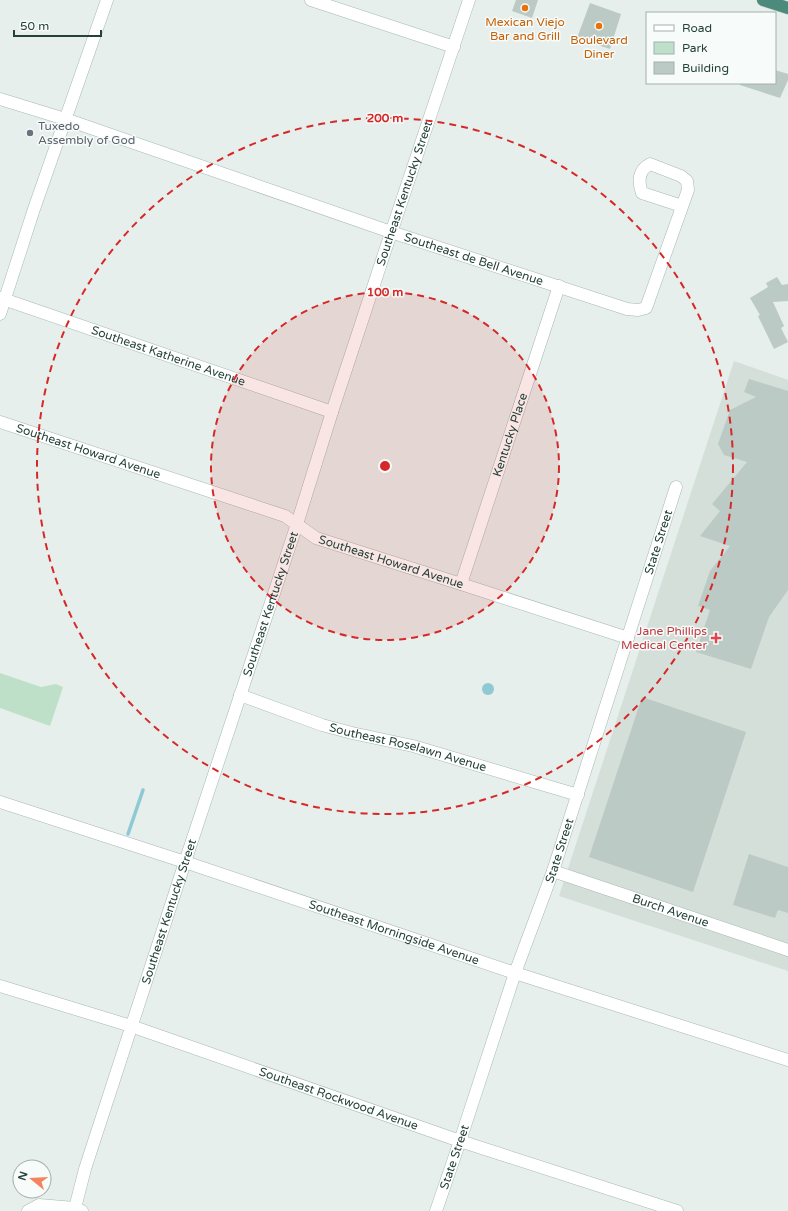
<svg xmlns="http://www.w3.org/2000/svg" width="788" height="1211" viewBox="0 0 788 1211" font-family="'Varela Round',sans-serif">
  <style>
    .built { fill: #d4dfda }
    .green { fill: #bfe0c8 }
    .water { fill: #8ec9d4 }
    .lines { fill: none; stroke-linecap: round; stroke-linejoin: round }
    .stream { stroke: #8ec9d4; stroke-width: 3.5 }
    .building { fill: #bbcac4 }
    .minor-casing { stroke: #a8b8b2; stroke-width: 13 }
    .tertiary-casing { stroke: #a8b8b2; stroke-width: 13 }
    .secondary-casing { stroke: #a4bbb3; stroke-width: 13 }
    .trunk-casing { stroke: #c2cac8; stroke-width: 13 }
    .minor { stroke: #fff; stroke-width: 12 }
    .tertiary { stroke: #fff; stroke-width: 12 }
    .secondary { stroke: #fff; stroke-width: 12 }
    .trunk { stroke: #4c8a7c; stroke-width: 12 }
    .ring { fill: none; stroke: #d62828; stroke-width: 2; stroke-dasharray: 7 5 }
    .food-dot { fill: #e8710a; stroke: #f7fbf9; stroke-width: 1.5 }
    .worship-dot { fill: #6b7280; stroke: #f7fbf9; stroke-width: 1.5 }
    .health-dot { fill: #e0444e; stroke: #f7fbf9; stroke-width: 1.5 }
    .labels { text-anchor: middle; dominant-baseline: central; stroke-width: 3; stroke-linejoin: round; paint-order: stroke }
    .food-label { font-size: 12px; fill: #c56008; stroke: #f7fbf9 }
    .worship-label { font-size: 12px; fill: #5b616d; stroke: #f7fbf9; text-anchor: start }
    .street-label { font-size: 12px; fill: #24423a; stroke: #f7fbf9 }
    .health-label { font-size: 12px; fill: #be3a42; stroke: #f7fbf9; text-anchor: end }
    .centre { fill: #d62828; stroke: #f7fbf9; stroke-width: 2 }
    .ring-label { font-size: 12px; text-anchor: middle; font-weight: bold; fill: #d62828; stroke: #f7fbf9; stroke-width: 3; stroke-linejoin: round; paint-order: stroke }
  </style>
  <rect width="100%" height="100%" fill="#e6efeb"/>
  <!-- built -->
  <path class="built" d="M 734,361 L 788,380 L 788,971 L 559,896 Z"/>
  <!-- green -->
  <path class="green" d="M 0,673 L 41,687 L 56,684 L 63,687 L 50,726 L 0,708 Z"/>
  <!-- water -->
  <path class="water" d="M482 689a6 6 0 1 1 12 0a6 6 0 1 1-12 0Z"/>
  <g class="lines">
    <!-- stream -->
    <path class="stream" d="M 128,834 L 143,790"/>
  </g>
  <!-- building -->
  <path class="building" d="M 516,0 L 538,0 L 532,18 L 512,11 Z
    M 590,3 L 621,14 L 610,49 L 577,38 Z
    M 775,70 L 788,74 L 788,80 L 780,98 L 740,85 L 740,83 L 775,83 Z
    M 777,277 L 782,285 L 788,284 L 788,301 L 773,302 L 784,326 L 781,328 L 788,342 L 774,349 L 758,316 L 760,315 L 750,298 L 768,287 L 766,283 Z
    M 749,379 L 788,391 L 788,590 L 769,617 L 751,669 L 696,652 L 710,610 L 698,606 L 710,571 L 730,546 L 700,536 L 720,511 L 712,504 L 747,462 L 724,455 L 718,444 L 730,410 L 756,397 L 744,392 Z
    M 642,697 L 746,732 L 693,892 L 589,857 Z
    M 749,854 L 788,867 L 788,913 L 778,910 L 775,918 L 733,905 Z"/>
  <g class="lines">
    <defs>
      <g id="minor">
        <path d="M 311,0 L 454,47"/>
        <path id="s1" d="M 0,99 L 65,119 L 391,232 L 627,309 L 638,310 L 646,308 L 688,190 L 687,181 L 681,176 L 650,164 C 638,170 638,182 642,193 L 682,206"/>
        <path id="s2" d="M 0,298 L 332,412"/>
        <path id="s3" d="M 0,422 L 285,516 L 316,538 L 461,584 L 628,638"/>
        <path id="s4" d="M 461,584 L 559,286"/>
        <path id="s5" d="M 240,695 L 322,725 L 352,733 L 413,746 L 578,795"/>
        <path id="s6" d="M 0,802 L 185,862 L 515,973 L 788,1060"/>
        <path id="s7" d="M 0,986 L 131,1026 L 460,1141 L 677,1211"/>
        <path id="s8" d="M 75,1208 L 85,1169 L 185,862 L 297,524 L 332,412 L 384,254 L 469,0"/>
        <path d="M 28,1211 L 39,1205 L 75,1208 L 82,1211"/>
        <path id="s9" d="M 436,1211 L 460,1141 L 515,973 L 553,871 L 676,487"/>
      </g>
      <g id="tertiary">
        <path id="s10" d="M 553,871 L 788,950"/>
      </g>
      <path id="secondary" d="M 0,314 L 34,209 L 107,0"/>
      <path id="trunk" d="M 763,0 L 788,8"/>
    </defs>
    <!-- minor casing -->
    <use href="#minor" class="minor-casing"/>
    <!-- tertiary casing -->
    <use href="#tertiary" class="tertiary-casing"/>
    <!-- secondary casing -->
    <use href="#secondary" class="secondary-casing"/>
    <!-- trunk casing -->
    <use href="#trunk" class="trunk-casing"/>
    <!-- minor -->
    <use href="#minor" class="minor"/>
    <!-- tertiary -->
    <use href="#tertiary" class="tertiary"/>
    <!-- secondary -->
    <use href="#secondary" class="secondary"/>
    <!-- trunk -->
    <use href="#trunk" class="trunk"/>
  </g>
  <!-- distance rings -->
  <circle cx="385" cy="466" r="174" fill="#d62828" fill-opacity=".12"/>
  <g class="ring">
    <circle cx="385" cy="466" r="174"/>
    <circle cx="385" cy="466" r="348"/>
  </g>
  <!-- markers -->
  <g class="food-dot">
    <circle cx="525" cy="8" r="4"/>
    <circle cx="599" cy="26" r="4"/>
  </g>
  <circle class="worship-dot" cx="30" cy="133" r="4"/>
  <path class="health-dot" d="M714 632h4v4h4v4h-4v4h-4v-4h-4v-4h4z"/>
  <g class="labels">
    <!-- food labels -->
    <g class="food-label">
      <text x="525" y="22">Mexican Viejo<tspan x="525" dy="14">Bar and Grill</tspan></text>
      <text x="599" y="40">Boulevard<tspan x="599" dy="14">Diner</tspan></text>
    </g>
    <!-- worship labels -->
    <g class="worship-label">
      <text x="38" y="126">Tuxedo<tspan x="38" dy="14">Assembly of God</tspan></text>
    </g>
    <!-- street labels -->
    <g class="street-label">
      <text stroke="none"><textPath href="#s8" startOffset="1067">Southeast Kentucky Street</textPath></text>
      <text stroke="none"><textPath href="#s1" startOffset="500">Southeast de Bell Avenue</textPath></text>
      <text stroke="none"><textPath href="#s2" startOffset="178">Southeast Katherine Avenue</textPath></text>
      <text stroke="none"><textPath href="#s4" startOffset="157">Kentucky Place</textPath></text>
      <text stroke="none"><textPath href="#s3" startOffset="93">Southeast Howard Avenue</textPath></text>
      <text stroke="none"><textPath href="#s9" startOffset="705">State Street</textPath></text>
      <text stroke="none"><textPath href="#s3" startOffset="417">Southeast Howard Avenue</textPath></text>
      <text stroke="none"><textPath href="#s8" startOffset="635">Southeast Kentucky Street</textPath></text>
      <text stroke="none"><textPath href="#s5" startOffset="176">Southeast Roselawn Avenue</textPath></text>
      <text stroke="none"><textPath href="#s9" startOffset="381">State Street</textPath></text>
      <text stroke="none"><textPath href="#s8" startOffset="311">Southeast Kentucky Street</textPath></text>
      <text stroke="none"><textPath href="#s10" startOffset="124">Burch Avenue</textPath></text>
      <text stroke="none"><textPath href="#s6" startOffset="415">Southeast Morningside Avenue</textPath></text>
      <text stroke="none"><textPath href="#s7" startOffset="357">Southeast Rockwood Avenue</textPath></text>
      <text stroke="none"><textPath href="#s9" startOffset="57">State Street</textPath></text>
    </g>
    <!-- health labels -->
    <g class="health-label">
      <text x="707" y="631">Jane Phillips<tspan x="707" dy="14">Medical Center</tspan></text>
    </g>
  </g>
  <circle cx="385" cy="466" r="6" class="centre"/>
  <g class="ring-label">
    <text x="385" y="122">200 m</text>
    <text x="385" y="296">100 m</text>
  </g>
  <!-- legend -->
  <rect x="646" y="12" width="130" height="72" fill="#f7fbf9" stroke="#a3b1ad"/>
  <rect x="654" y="25" width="20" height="6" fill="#ffffff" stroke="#a3b1ad"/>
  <text x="682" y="32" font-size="12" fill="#24423a">Road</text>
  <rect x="654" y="42" width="20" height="12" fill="#bfe0c8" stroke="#a3b1ad"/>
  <text x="682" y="52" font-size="12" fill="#24423a">Park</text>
  <rect x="654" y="62" width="20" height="12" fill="#bbcac4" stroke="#a3b1ad"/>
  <text x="682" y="72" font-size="12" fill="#24423a">Building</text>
  <!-- north arrow -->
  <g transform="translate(32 1179) rotate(288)"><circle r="19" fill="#f7fbf9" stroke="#a3b1ad"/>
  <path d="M0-3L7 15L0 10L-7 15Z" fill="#f4845f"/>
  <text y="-6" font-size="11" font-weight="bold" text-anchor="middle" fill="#24423a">N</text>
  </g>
  <!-- scale -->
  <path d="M14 30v6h87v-6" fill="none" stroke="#24423a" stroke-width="2"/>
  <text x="20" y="30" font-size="12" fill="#24423a" stroke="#f7fbf9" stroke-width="3" paint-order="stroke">50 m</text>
</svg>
